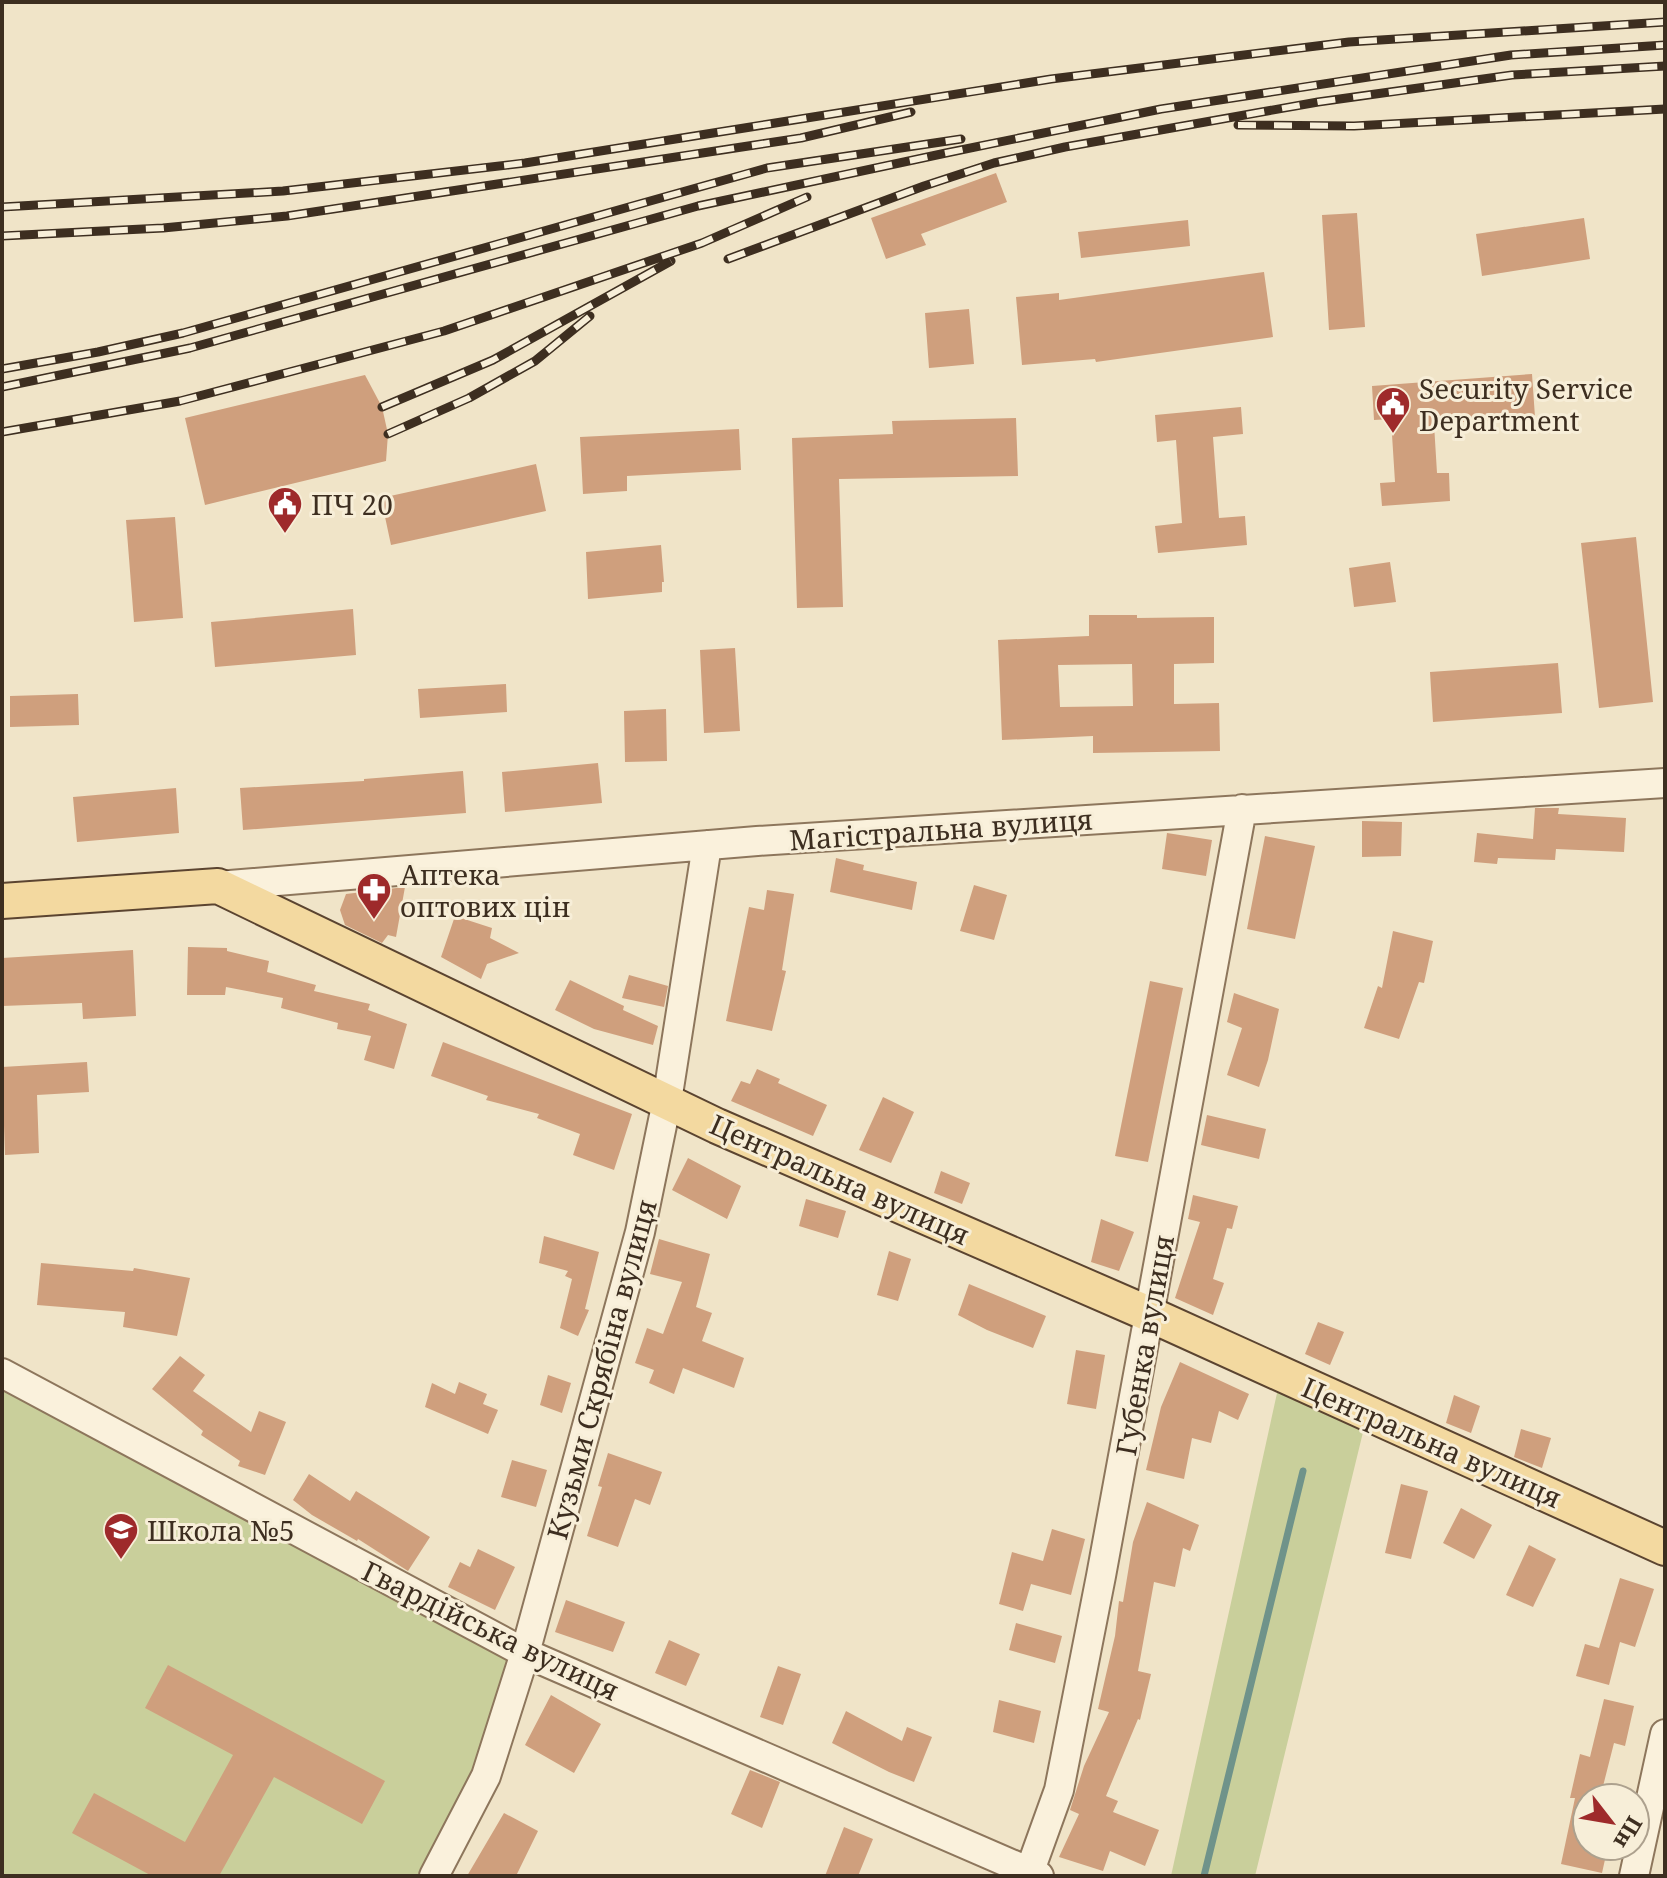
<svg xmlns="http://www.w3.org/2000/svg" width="1667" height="1878" viewBox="0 0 1667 1878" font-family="'Noto Serif',serif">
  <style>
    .green { fill: #c9cf9b }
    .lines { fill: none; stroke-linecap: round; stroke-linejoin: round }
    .stream { stroke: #6f938a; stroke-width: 7 }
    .building { fill: #cf9f7d; fill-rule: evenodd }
    .minor-casing { stroke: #8d765c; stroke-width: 32 }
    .major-casing { stroke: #5b4430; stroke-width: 38 }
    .minor { stroke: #faf1dc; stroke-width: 28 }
    .major { stroke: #f3d9a0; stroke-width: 34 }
    .rail-casing { stroke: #3d2e20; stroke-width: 9 }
    .rail { stroke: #f7eed8; stroke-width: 6; stroke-dasharray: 18; stroke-linecap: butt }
    .labels { text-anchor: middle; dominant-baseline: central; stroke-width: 6; stroke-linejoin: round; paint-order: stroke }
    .poi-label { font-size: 28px; fill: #3d2e20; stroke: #f7eed8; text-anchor: start }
    .street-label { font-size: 28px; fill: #3d2e20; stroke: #f7eed8 }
  </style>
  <rect width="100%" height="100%" fill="#f0e4c8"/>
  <!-- green -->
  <path class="green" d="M 2,1373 L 525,1653 L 434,1876 L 2,1876 Z
    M 1279,1384 L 1365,1424 L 1255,1876 L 1171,1876 Z"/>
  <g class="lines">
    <!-- stream -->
    <path class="stream" d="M 1204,1876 L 1303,1471"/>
  </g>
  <!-- building -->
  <path class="building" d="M 996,173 L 1007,202 L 921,234 L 926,245 L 886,259 L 871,218 Z
    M 1357,213 L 1365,327 L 1329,330 L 1322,215 Z
    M 1584,218 L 1590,259 L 1482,276 L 1476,234 Z
    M 1188,220 L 1190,246 L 1081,258 L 1078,232 Z
    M 1264,272 L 1273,337 L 1096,362 L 1095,359 L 1022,365 L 1016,297 L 1059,293 L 1059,300 Z
    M 969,309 L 974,364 L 929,368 L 925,313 Z
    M 1532,374 L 1535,417 L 1434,424 L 1437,473 L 1449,473 L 1450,501 L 1382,506 L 1380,483 L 1395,482 L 1391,419 L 1374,420 L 1372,386 Z
    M 365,375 L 382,407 L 388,434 L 386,461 L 205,505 L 185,418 Z
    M 1241,407 L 1243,434 L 1213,437 L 1219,518 L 1245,516 L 1247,545 L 1158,553 L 1155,526 L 1182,523 L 1176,440 L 1157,442 L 1155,415 Z
    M 1016,418 L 1018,476 L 839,479 L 843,607 L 797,608 L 792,438 L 893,434 L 892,421 Z
    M 739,429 L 741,470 L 627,476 L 627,491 L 583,494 L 580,437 Z
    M 536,464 L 546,511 L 391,545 L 381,498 Z
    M 175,517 L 183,618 L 134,622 L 126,520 Z
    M 1636,537 L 1653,702 L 1599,708 L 1581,543 Z
    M 661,545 L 664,582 L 662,582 L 662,592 L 588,599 L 586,552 Z
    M 1390,562 L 1396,602 L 1354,607 L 1349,568 Z
    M 353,609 L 356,655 L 215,667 L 211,622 Z
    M 1089,615 L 1137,615 L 1137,618 L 1214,617 L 1214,663 L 1174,664 L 1174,704 L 1219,703 L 1220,751 L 1093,753 L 1093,736 L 1002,740 L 998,640 L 1089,636 ZM 1132,664 L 1133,706 L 1060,707 L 1058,665 Z
    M 735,648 L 740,731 L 704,733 L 700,650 Z
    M 1558,663 L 1562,713 L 1433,722 L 1430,672 Z
    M 506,684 L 507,712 L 420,718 L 418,689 Z
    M 78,694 L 79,725 L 10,727 L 10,696 Z
    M 666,709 L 667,761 L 625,762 L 624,711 Z
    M 598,763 L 602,803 L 505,812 L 502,772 Z
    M 463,771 L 466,813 L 243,830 L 240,788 L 364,781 L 364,779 Z
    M 176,788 L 179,833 L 77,842 L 73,797 Z
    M 1535,808 L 1559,808 L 1558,814 L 1626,818 L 1624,852 L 1556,849 L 1555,860 L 1498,858 L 1497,864 L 1474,862 L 1477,833 L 1533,839 Z
    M 1362,821 L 1402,822 L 1401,856 L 1362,857 Z
    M 1167,833 L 1212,840 L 1206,876 L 1162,869 Z
    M 1265,836 L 1315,846 L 1295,939 L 1247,929 Z
    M 836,858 L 864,865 L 863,870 L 917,882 L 912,910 L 830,892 Z
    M 974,885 L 1007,895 L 994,940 L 960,931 Z
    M 405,887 L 396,937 L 388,935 L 382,943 L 345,925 L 340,910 L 346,894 Z
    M 767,890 L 794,894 L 782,970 L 786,971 L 772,1031 L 726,1021 L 749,907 L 764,910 Z
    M 455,916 L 492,928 L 490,938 L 519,953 L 487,964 L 481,979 L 441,957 Z
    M 1393,931 L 1433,941 L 1424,983 L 1419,982 L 1399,1039 L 1364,1028 L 1378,986 L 1382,988 Z
    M 188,947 L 227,948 L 227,951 L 269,961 L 267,972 L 316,985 L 314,991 L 370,1004 L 368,1010 L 407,1024 L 394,1069 L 364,1060 L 371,1036 L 337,1029 L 338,1023 L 281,1008 L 283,998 L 226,987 L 225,995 L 187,995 Z
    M 133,950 L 136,1016 L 83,1019 L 82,1003 L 2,1006 L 2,958 Z
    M 629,975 L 668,986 L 664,1007 L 622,998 Z
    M 570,980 L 624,1006 L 623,1010 L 658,1026 L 653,1045 L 594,1029 L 555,1010 Z
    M 1150,981 L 1183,988 L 1148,1162 L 1115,1156 Z
    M 1234,993 L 1279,1009 L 1268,1060 L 1259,1087 L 1227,1075 L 1242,1028 L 1227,1022 Z
    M 443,1042 L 632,1114 L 614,1170 L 573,1155 L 580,1134 L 537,1118 L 539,1114 L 486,1100 L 488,1096 L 431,1076 Z
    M 87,1062 L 89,1092 L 37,1095 L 39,1153 L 5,1155 L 2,1067 Z
    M 757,1069 L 780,1079 L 778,1083 L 827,1105 L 813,1136 L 731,1101 L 741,1081 L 750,1084 Z
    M 883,1097 L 914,1112 L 891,1163 L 859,1150 Z
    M 1207,1115 L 1266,1129 L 1259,1159 L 1201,1145 Z
    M 688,1158 L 741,1186 L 727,1219 L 672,1190 Z
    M 941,1171 L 970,1183 L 962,1204 L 934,1193 Z
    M 1193,1195 L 1238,1206 L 1232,1229 L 1227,1228 L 1213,1279 L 1224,1283 L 1213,1315 L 1175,1298 L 1200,1222 L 1188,1219 Z
    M 806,1199 L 846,1211 L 838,1238 L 799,1226 Z
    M 1101,1219 L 1134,1232 L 1119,1271 L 1091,1262 Z
    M 544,1236 L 599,1252 L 585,1309 L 589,1310 L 578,1336 L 560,1328 L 572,1279 L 565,1276 L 568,1271 L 539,1263 Z
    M 659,1239 L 710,1254 L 696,1307 L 712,1313 L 702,1341 L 744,1358 L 734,1388 L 683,1368 L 674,1394 L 649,1383 L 654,1370 L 635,1363 L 647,1328 L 663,1334 L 682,1282 L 650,1274 Z
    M 889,1251 L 911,1259 L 898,1301 L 877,1295 Z
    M 41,1263 L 133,1271 L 134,1268 L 190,1278 L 177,1336 L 123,1327 L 125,1312 L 37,1305 Z
    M 969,1284 L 1046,1316 L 1033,1348 L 987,1330 L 958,1315 Z
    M 1318,1322 L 1344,1332 L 1330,1365 L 1305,1354 Z
    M 1076,1350 L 1105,1355 L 1096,1409 L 1067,1404 Z
    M 180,1356 L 205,1375 L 193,1391 L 251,1432 L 259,1411 L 286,1422 L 265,1475 L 238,1466 L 240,1461 L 201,1435 L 203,1431 L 152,1389 Z
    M 1180,1362 L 1249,1394 L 1238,1420 L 1219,1411 L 1211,1443 L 1192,1438 L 1184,1479 L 1146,1470 L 1161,1407 Z
    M 548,1375 L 571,1383 L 562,1413 L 540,1405 Z
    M 459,1382 L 487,1394 L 483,1404 L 498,1410 L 488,1434 L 425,1407 L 432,1383 L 455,1394 Z
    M 1454,1395 L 1480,1406 L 1471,1433 L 1446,1423 Z
    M 1521,1429 L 1551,1438 L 1542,1468 L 1514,1457 Z
    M 608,1453 L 662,1472 L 650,1505 L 635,1499 L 618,1547 L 587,1536 L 602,1487 L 598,1486 Z
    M 512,1460 L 547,1470 L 536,1507 L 501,1497 Z
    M 309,1474 L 350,1501 L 356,1491 L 430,1537 L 408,1571 L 358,1539 L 357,1541 L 312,1515 L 293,1500 Z
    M 1401,1484 L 1428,1491 L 1411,1559 L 1385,1553 Z
    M 1147,1502 L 1199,1525 L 1190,1551 L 1183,1548 L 1175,1587 L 1154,1582 L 1138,1671 L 1151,1674 L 1140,1720 L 1138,1719 L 1106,1796 L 1118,1801 L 1113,1812 L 1159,1830 L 1145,1866 L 1110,1851 L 1103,1871 L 1059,1857 L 1079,1814 L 1070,1810 L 1084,1766 L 1109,1712 L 1098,1709 L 1115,1636 L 1119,1601 L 1123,1602 L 1133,1542 Z
    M 1461,1508 L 1492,1525 L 1474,1559 L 1443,1543 Z
    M 1052,1529 L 1085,1539 L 1071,1595 L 1031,1584 L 1023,1611 L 999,1604 L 1012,1552 L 1043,1561 Z
    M 1529,1545 L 1556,1559 L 1533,1607 L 1506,1595 Z
    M 478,1549 L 515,1567 L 495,1610 L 448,1587 L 460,1562 L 470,1567 Z
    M 1620,1578 L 1654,1589 L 1635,1647 L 1620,1642 L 1609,1685 L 1576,1676 L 1585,1644 L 1599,1648 Z
    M 566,1600 L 625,1622 L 613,1652 L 555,1632 Z
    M 1016,1623 L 1062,1636 L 1055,1663 L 1009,1650 Z
    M 669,1640 L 700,1654 L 686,1686 L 655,1673 Z
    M 168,1665 L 385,1781 L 362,1824 L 274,1777 L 219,1876 L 152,1876 L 72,1833 L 94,1793 L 185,1842 L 233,1755 L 145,1708 Z
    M 778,1666 L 801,1674 L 783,1725 L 760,1717 Z
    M 551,1695 L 601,1724 L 574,1773 L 525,1745 Z
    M 1604,1699 L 1634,1706 L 1625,1746 L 1614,1743 L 1600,1798 L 1587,1798 L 1587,1846 L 1608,1846 L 1602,1873 L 1561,1864 L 1575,1798 L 1570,1798 L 1580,1754 L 1590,1757 Z
    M 999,1700 L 1041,1711 L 1034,1743 L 993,1732 Z
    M 846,1711 L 902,1741 L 907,1727 L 932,1737 L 914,1782 L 889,1772 L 832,1743 Z
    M 750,1770 L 780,1782 L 762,1828 L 731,1814 Z
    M 504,1813 L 538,1831 L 516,1876 L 467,1876 Z
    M 844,1827 L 873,1839 L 858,1876 L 825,1876 Z"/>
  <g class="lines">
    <defs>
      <path id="minor" d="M 218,886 L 757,841 L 1665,783
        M 2,1373 L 525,1653 L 1039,1876
        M 434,1876 L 486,1776 L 525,1653 L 640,1232 L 667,1101 L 707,845
        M 1028,1876 L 1059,1790 L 1101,1576 L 1242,809
        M 1634,1876 L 1665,1734"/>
      <path id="major" d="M 2,901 L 218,886 L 717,1126 L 1149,1314 L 1665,1548"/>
    </defs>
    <!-- minor casing -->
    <use href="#minor" class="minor-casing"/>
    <!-- major casing -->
    <use href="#major" class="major-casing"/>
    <!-- minor -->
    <use href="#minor" class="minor"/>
    <!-- major -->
    <use href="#major" class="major"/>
    <defs>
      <path id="rail" d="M 1238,125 L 1354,126 L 1665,109
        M 2,207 L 283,191 L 525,163 L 1051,79 L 1349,42 L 1665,22
        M 2,236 L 163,228 L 287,216 L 801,138 L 911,112
        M 728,259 L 924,186 L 994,163 L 1065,147 L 1318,102 L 1512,75 L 1665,66
        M 2,369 L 98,352 L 183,333 L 767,168 L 961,139
        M 2,387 L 190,348 L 698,206 L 946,153 L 1161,109 L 1511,55 L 1665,45
        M 382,407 L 493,360 L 671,261
        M 2,432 L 180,401 L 444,331 L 702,243 L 807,197
        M 388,434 L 469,398 L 535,361 L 590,316"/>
    </defs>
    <!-- rail casing -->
    <use href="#rail" class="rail-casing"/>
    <!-- rail -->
    <use href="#rail" class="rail"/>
  </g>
  <!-- icons -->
  <defs>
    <symbol id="civic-pin" viewBox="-11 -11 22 30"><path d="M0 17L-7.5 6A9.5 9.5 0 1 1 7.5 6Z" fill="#9e2a2b" stroke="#f7eed8"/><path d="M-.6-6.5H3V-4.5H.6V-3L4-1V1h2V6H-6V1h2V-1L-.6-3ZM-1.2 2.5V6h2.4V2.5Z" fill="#fff"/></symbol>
    <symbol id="pharmacy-pin" viewBox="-11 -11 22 30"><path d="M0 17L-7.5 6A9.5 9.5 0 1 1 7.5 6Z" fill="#9e2a2b" stroke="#f7eed8"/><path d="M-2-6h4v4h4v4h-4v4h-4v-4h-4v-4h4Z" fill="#fff"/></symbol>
    <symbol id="school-pin" viewBox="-11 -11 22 30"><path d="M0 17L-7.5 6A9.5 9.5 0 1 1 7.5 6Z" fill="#9e2a2b" stroke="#f7eed8"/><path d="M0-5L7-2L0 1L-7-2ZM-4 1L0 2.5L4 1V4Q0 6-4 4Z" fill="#fff"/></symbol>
  </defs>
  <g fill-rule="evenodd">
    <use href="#civic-pin" x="1373" y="384" width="40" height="54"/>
    <use href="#civic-pin" x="265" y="484" width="40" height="54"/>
    <use href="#pharmacy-pin" x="354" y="870" width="40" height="54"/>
    <use href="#school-pin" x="101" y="1510" width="40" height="54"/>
  </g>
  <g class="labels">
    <!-- poi labels -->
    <g class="poi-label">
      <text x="1419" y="388">Security Service<tspan x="1419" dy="32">Department</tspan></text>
      <text x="311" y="504">ПЧ 20</text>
      <text x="400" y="874">Аптека<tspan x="400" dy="32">оптових цін</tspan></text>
      <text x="147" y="1530">Школа №5</text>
    </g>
    <!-- street labels -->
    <g class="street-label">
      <text transform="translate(941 829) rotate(-4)">Магістральна вулиця</text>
      <text transform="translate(840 1179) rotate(24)">Центральна вулиця</text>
      <text transform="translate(1144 1345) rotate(-80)">Губенка вулиця</text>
      <text transform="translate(601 1369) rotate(-75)">Кузьми Скрябіна вулиця</text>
      <text transform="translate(1432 1442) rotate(24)">Центральна вулиця</text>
      <text transform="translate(491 1630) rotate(26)">Гвардійська вулиця</text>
    </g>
  </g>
  <!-- border -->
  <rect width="1667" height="1878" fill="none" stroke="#3d2e20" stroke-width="8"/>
  <!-- north arrow -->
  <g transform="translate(1611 1822) rotate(121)"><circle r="38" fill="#f7eed8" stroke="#ada18e" stroke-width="2"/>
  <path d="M0-6L14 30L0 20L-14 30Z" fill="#9e2a2b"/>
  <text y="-12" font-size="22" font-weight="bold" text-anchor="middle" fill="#3d2e20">Пн</text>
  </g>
</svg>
